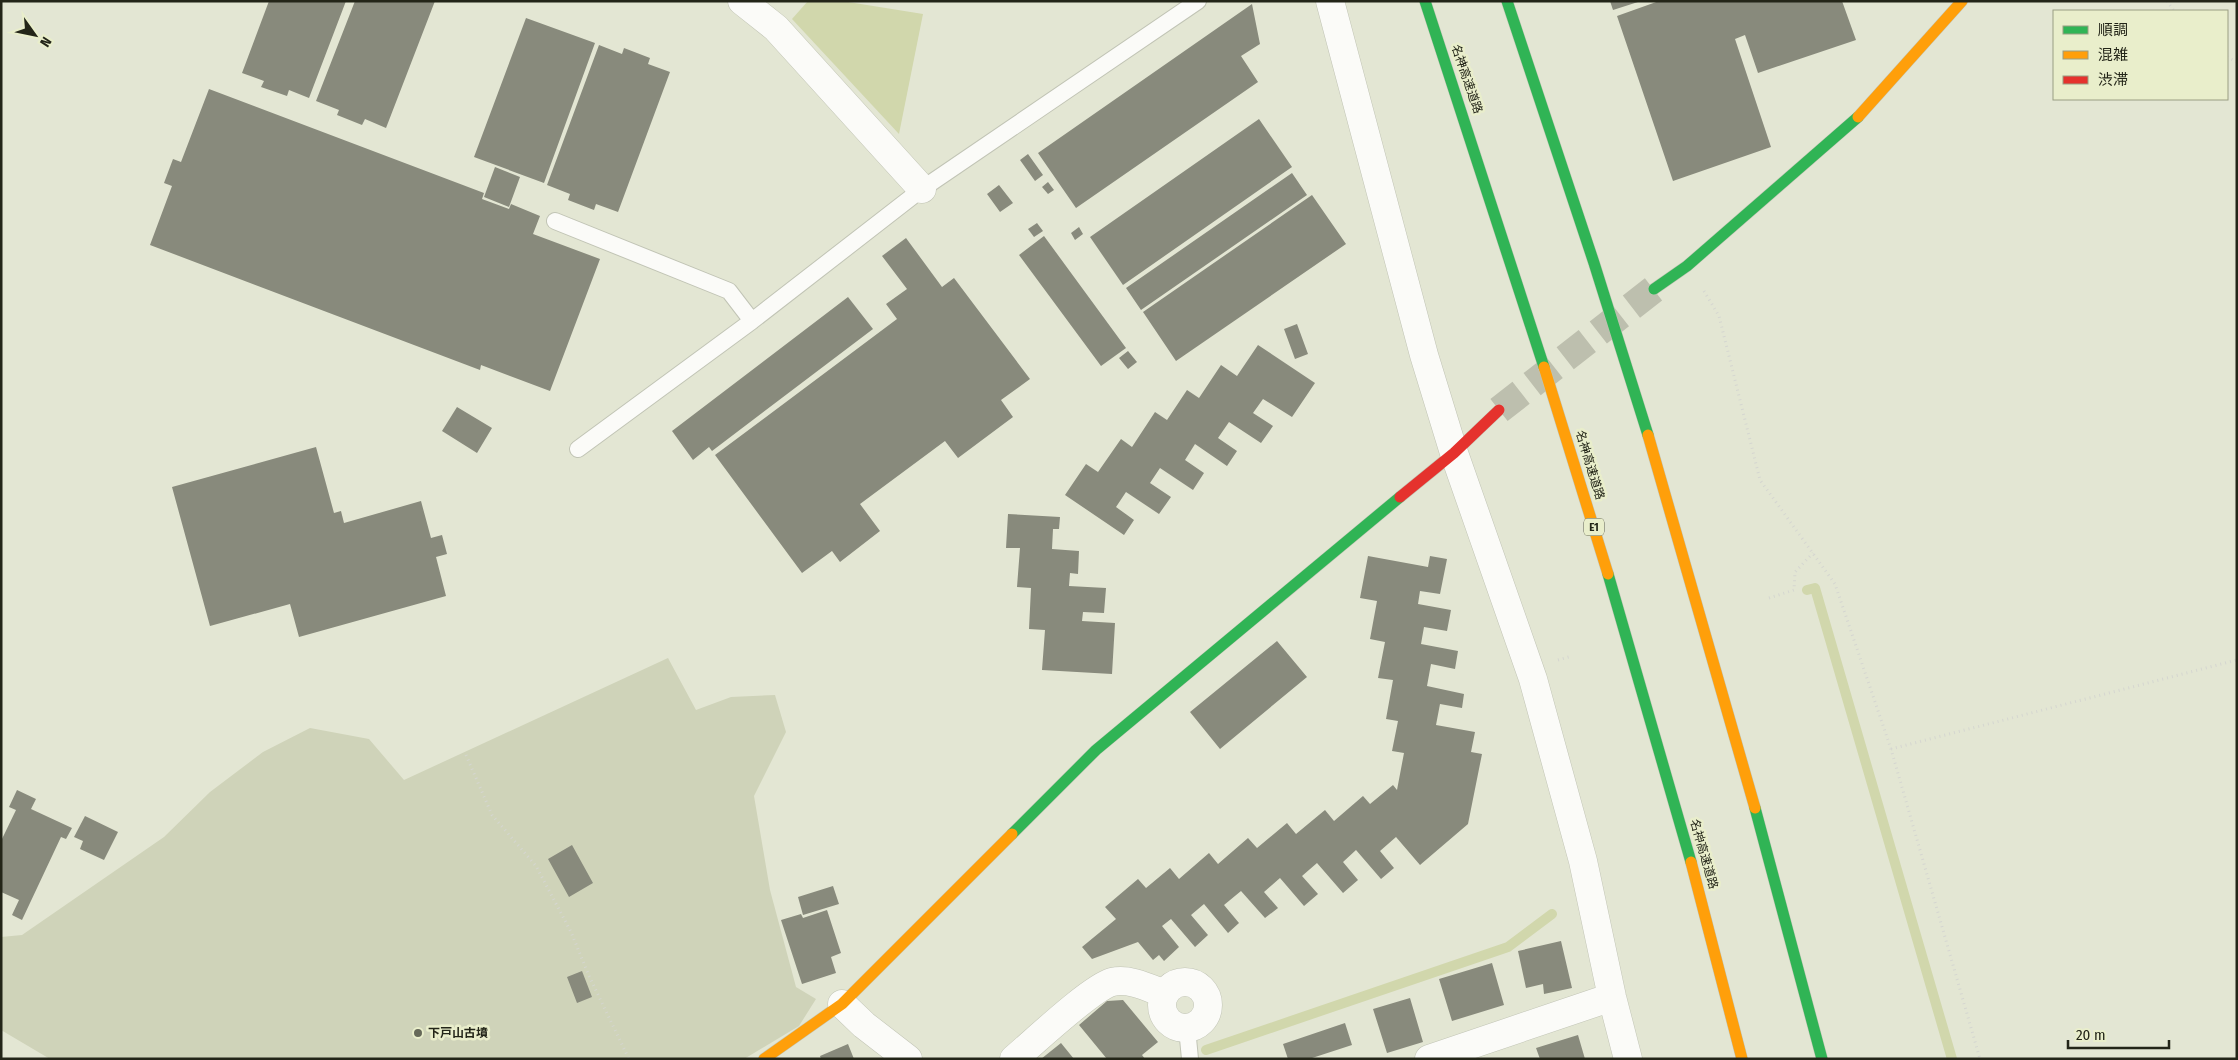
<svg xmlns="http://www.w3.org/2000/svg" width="2238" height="1060" viewBox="0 0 2238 1060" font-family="'Fira Sans Condensed','Noto Sans JP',sans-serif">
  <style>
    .green { fill: #cfd3b9 }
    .water { fill: #d1d7ac }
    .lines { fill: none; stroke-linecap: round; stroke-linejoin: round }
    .stream { stroke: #d1d7ac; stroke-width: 10 }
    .building { fill: #888a7c }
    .secondary-tunnel { stroke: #bdbfae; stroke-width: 28; stroke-dasharray: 28 14; stroke-linecap: butt }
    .lane-casing { stroke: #c1c4b5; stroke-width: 18 }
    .street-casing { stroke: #c1c4b5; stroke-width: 29 }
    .fast-casing { stroke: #c1c4b5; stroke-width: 12 }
    .slow-casing { stroke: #c1c4b5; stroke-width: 12 }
    .jam-casing { stroke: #c1c4b5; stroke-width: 12 }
    .path { stroke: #d5d6d0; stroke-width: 3; stroke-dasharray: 1 4; stroke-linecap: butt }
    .lane { stroke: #fbfbf8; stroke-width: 16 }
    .street { stroke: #fbfbf8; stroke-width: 28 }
    .fast { stroke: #30b455; stroke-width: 11 }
    .slow { stroke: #ff9f0a; stroke-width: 11 }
    .jam { stroke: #e5322d; stroke-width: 11 }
    .poi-dot { fill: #666959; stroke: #e9eecb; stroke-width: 2 }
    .labels { text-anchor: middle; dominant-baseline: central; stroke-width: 5; stroke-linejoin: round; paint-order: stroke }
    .shield { fill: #e9eecb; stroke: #5e614e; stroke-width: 1 }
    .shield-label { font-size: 11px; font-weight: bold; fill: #232518 }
    .street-label { font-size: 12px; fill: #232518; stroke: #e9eecb }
    .poi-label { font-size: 12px; font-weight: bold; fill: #232518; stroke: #e9eecb; text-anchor: start }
  </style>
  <rect width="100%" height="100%" fill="#e3e6d3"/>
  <!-- green -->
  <path class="green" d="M 668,658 L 696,710 L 731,697 L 775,695 L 786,732 L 754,796 L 770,890 L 796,987 L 816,999 L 799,1026 L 744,1059 L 50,1059 L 1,1030 L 1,937 L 22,935 L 164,837 L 210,792 L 263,752 L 310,728 L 369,739 L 404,780 Z"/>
  <!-- water -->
  <path class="water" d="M 808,1 L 842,1 L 923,14 L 899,134 L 792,19 Z"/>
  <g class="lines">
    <!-- stream -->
    <path class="stream" d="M 1807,590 L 1815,588 L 1952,1059
      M 1206,1050 L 1508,947 L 1552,914"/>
  </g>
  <!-- building -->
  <path class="building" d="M 269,1 L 346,1 L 309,98 L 289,90 L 287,96 L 261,87 L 264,81 L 242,73 Z
    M 355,1 L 435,1 L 386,128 L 365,119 L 362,125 L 337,115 L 339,110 L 316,101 Z
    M 1610,1 L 1638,1 L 1638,2 L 1613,10 Z
    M 1659,1 L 1842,1 L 1856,40 L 1758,73 L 1745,35 L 1735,39 L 1771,147 L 1673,181 L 1617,16 Z
    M 1252,4 L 1260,44 L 1241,56 L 1258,82 L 1076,208 L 1038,153 Z
    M 526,18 L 595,43 L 544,183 L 474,157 Z
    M 599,45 L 622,54 L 624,48 L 650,58 L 648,64 L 670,72 L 618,212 L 596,204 L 594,210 L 568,200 L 570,194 L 547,185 Z
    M 209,89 L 484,193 L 482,199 L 509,209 L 511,204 L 540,216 L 533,234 L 600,259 L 550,391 L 481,365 L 480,370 L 150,245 L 172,186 L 164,183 L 173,159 L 181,162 Z
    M 1259,119 L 1292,167 L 1123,285 L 1090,237 Z
    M 1028,154 L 1043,175 L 1035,181 L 1020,160 Z
    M 495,167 L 520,177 L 509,207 L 484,197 Z
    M 1292,173 L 1307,195 L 1141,310 L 1126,288 Z
    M 1048,182 L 1054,190 L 1048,194 L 1042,187 Z
    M 999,185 L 1013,203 L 1000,212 L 987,194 Z
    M 1312,195 L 1346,244 L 1176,361 L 1143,312 Z
    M 1037,223 L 1043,231 L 1034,237 L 1028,229 Z
    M 1079,227 L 1083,234 L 1075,240 L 1071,233 Z
    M 1044,236 L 1126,348 L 1101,366 L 1019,255 Z
    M 906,238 L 942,287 L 954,278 L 1030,379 L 1001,400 L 1013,417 L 958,458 L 945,441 L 860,504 L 880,531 L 840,562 L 832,551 L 802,573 L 715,455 L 897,319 L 886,304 L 907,289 L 882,256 Z
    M 848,297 L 873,329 L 712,451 L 709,447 L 693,460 L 672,431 Z
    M 1297,324 L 1308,354 L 1295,359 L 1284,329 Z
    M 1258,345 L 1315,383 L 1292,417 L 1263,399 L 1253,413 L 1273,426 L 1261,443 L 1229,422 L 1218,438 L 1237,451 L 1227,466 L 1195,444 L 1185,460 L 1204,473 L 1193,490 L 1160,468 L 1150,483 L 1171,497 L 1159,514 L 1126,492 L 1116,507 L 1134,520 L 1124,535 L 1065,495 L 1086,464 L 1098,472 L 1121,439 L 1132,447 L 1155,412 L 1167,420 L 1187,390 L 1199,398 L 1221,365 L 1237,376 Z
    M 1128,351 L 1137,362 L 1128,369 L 1119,358 Z
    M 457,407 L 492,428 L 477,453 L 442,431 Z
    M 316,447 L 334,513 L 341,511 L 344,523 L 421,501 L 431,538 L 442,535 L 447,554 L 436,557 L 446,596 L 299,637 L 290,604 L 210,626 L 172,487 Z
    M 1008,514 L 1060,517 L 1059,529 L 1053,529 L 1052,549 L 1079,551 L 1078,574 L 1070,573 L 1069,586 L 1106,588 L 1104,613 L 1083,612 L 1082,621 L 1115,623 L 1112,674 L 1042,670 L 1045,630 L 1029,629 L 1031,588 L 1017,587 L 1020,548 L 1006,548 Z
    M 1368,556 L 1428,567 L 1430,556 L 1447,559 L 1440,594 L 1420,591 L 1418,604 L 1451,610 L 1447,631 L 1424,627 L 1421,644 L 1458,651 L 1455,669 L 1431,664 L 1427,686 L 1464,694 L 1462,708 L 1440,704 L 1436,725 L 1475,732 L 1471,752 L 1482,754 L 1468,824 L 1420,865 L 1396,837 L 1380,851 L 1394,868 L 1381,879 L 1356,850 L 1343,862 L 1358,880 L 1343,893 L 1317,863 L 1302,876 L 1318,894 L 1304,906 L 1280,878 L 1264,892 L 1278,908 L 1265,918 L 1241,891 L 1224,905 L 1239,923 L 1228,933 L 1204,904 L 1191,915 L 1208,935 L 1195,947 L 1171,919 L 1162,926 L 1179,947 L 1164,961 L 1159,955 L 1153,960 L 1138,942 L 1092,959 L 1082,947 L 1116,919 L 1105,907 L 1138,879 L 1146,888 L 1170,868 L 1179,879 L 1209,853 L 1218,864 L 1248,838 L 1257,848 L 1287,823 L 1296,834 L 1325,810 L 1334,821 L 1363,796 L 1370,804 L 1393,785 L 1397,790 L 1404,753 L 1392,751 L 1398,721 L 1386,719 L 1393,680 L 1378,678 L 1385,642 L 1370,639 L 1377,601 L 1360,598 Z
    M 1277,641 L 1307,677 L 1220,749 L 1190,712 Z
    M 17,790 L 36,799 L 31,809 L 72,828 L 66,839 L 61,837 L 22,920 L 12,915 L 19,900 L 1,892 L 1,841 L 16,810 L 9,807 Z
    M 85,816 L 118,832 L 104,860 L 80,849 L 83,841 L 74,837 Z
    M 572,845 L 593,883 L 569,897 L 548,859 Z
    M 833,886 L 839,904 L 803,915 L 798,897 Z
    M 827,910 L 841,953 L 831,957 L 836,973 L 802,984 L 781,920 L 801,914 L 803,918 Z
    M 1561,941 L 1572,988 L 1544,994 L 1543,984 L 1526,988 L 1518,951 Z
    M 1492,963 L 1504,1005 L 1452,1021 L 1439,979 Z
    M 582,971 L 592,997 L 577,1003 L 567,977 Z
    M 1410,998 L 1423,1042 L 1387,1053 L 1373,1009 Z
    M 1123,1000 L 1158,1042 L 1142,1055 L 1145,1059 L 1107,1059 L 1079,1025 L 1107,1001 Z
    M 1345,1023 L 1352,1045 L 1309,1059 L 1288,1059 L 1283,1044 Z
    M 1578,1035 L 1585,1059 L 1540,1059 L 1536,1048 Z
    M 1061,1043 L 1074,1059 L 1041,1059 Z
    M 848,1044 L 854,1059 L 821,1059 L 820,1056 Z"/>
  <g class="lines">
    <!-- secondary-tunnel -->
    <path class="secondary-tunnel" d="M 1499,410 L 1654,289"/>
    <defs>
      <path id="lane" d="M 555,221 L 729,291 L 752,321
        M 578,449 L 752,321 L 922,189 L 1198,1
        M 1187,1028 L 1190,1059"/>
      <path id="street" d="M 742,1 L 776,28 L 922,189
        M 1330,1 L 1424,355 L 1454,453 L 1533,679 L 1583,861 L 1612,997 L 1628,1059
        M1162 1005a23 23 0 1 1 46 0a23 23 0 1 1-46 0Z
        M 842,1004 L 864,1025 L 908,1059
        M 1014,1059 C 1034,1042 1091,988 1112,982 C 1130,978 1149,988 1165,994
        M 1429,1059 L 1612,997"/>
      <path id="fast" d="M 1425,1 L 1544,367
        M 1507,1 L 1594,263 L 1648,435
        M 1654,289 L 1687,266 L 1858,117
        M 1608,574 L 1691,862
        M 1755,808 L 1822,1059
        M 1012,834 L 1096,750 L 1400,497"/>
      <path id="slow" d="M 1858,117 L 1962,1
        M 1544,367 L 1608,574
        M 1648,435 L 1755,808
        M 1691,862 L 1742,1059
        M 764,1059 L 842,1004 L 1012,834"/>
      <path id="jam" d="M 1400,497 L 1454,453 L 1499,410"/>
    </defs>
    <!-- lane casing -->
    <use href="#lane" class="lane-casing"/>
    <!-- street casing -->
    <use href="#street" class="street-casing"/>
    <!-- fast casing -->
    <use href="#fast" class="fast-casing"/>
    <!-- slow casing -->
    <use href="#slow" class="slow-casing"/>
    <!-- jam casing -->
    <use href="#jam" class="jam-casing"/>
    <!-- path -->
    <path class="path" d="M 2167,1 L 2174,11
      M 2227,57 L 2237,62
      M 1704,291 L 1719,316 L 1760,480 L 1835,584 L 1891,749 L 1980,1059
      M 1769,598 L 1794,590 L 1795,572 L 1813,553
      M 1558,660 L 1572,656
      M 1891,749 L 2237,660
      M 466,755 L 492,815 L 536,866 L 571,932 L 589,976 L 629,1059"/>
    <!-- lane -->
    <use href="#lane" class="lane"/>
    <!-- street -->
    <use href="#street" class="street"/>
    <!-- fast -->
    <use href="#fast" class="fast"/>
    <!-- slow -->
    <use href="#slow" class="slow"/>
    <!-- jam -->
    <use href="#jam" class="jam"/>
  </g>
  <!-- markers -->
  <circle class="poi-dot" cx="418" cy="1033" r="5"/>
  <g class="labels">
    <!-- shield labels -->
    <rect class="shield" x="1584" y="518.5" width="20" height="17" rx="4"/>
    <g class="shield-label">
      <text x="1594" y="527">E1</text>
    </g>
    <!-- street labels -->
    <g class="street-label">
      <text transform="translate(1467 79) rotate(71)">名神高速道路</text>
      <text transform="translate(1590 465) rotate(73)">名神高速道路</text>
      <text transform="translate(1704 854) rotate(74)">名神高速道路</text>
    </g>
    <!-- poi labels -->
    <g class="poi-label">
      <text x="428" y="1033">下戸山古墳</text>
    </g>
  </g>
  <!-- border -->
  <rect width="2238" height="1060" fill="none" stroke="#232518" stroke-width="5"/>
  <!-- legend -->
  <rect x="2053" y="10" width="175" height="90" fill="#e9eecb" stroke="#9a9e83"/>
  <rect x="2063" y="26" width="25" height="8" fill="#30b455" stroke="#9a9e83"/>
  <text x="2098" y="35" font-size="15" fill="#232518">順調</text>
  <rect x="2063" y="51" width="25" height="8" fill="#ff9f0a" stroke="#9a9e83"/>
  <text x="2098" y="60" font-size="15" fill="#232518">混雑</text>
  <rect x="2063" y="76" width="25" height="8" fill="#e5322d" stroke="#9a9e83"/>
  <text x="2098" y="85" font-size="15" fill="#232518">渋滞</text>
  <!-- north arrow -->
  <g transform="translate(35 35) rotate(123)" stroke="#e9eecb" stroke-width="4" paint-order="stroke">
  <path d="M0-4L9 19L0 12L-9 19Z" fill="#232518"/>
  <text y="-8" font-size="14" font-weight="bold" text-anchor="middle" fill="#232518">N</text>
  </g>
  <!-- scale -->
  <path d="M2068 1040v8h101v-8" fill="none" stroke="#232518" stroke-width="2.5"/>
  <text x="2076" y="1040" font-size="15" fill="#232518" stroke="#e9eecb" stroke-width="4" paint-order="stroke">20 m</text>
</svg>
